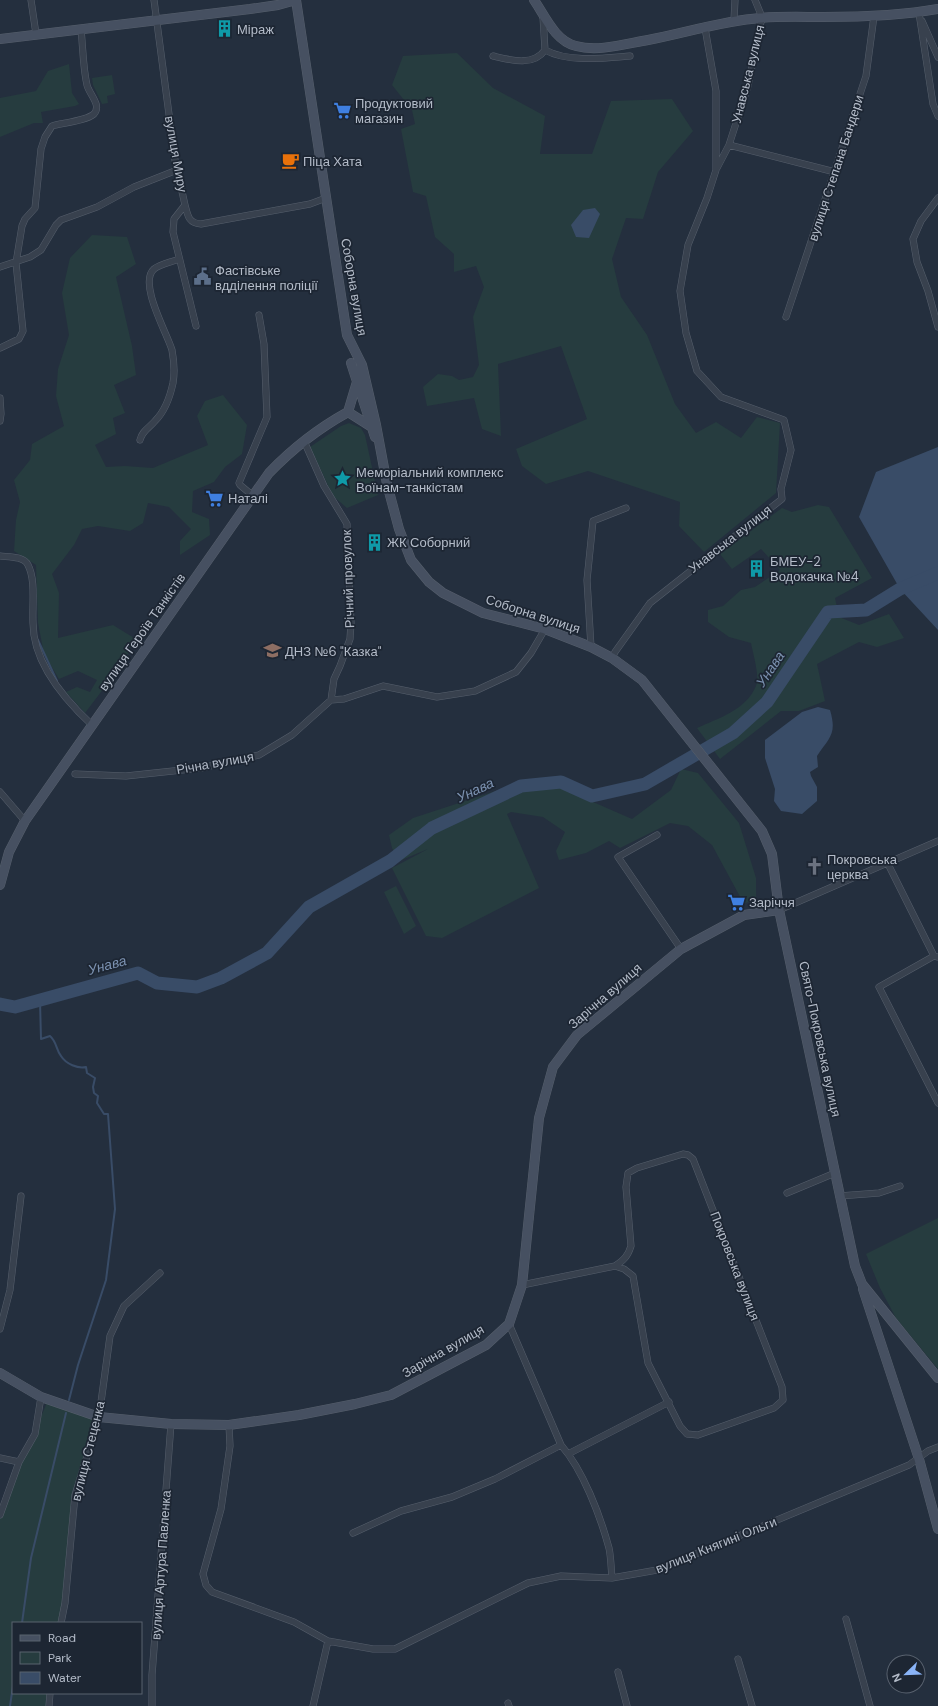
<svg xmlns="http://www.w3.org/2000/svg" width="938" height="1706" viewBox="0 0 938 1706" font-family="'DM Sans',sans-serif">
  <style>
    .green { fill: #263c3f }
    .water { fill: #394c67 }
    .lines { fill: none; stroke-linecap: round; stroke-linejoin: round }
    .stream { stroke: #394c67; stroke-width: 2 }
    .river { stroke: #394c67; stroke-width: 13 }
    .street-casing { stroke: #565f6c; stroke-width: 7 }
    .secondary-casing { stroke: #565f6c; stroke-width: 10 }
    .street { stroke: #38414e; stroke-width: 6 }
    .secondary { stroke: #465061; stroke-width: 9 }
    .labels { text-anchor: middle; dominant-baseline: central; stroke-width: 3.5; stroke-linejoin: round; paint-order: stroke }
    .poi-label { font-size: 13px; fill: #b4bcc9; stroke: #1d2633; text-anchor: start }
    .street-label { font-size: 13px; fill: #b4bcc9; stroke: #1d2633 }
    .water-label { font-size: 14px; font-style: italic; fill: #7c92b1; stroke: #1d2633 }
  </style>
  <rect width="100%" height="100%" fill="#242f3e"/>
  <!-- green -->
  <path class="green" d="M 457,53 L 493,88 L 545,116 L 540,154 L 592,154 L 611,101 L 672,99 L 693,131 L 658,172 L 643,219 L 626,218 L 612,259 L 621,297 L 647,335 L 675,404 L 696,433 L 716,422 L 741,438 L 757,417 L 780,423 L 776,493 L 704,552 L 679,526 L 680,502 L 588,471 L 546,484 L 522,466 L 516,449 L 587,419 L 561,346 L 498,364 L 501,436 L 482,429 L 474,398 L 427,406 L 423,387 L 438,374 L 452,376 L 459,380 L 473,377 L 479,365 L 473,317 L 484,287 L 476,266 L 454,272 L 454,254 L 435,237 L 426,196 L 413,192 L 401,129 L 415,124 L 412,110 L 392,85 L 403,56 Z
    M 69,64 L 72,93 L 79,104 L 75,106 L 41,112 L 43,123 L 34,123 L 0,137 L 0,98 L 36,91 L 48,71 Z
    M 112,75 L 115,94 L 107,96 L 108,103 L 102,104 L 93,85 L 92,78 Z
    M 92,235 L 127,237 L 136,264 L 116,277 L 132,346 L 136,375 L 114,385 L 125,413 L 113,418 L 116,434 L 95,445 L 106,467 L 125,466 L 153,468 L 208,445 L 197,416 L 205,401 L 223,395 L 247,425 L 242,454 L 225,467 L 214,482 L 193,491 L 192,512 L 209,519 L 210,535 L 180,555 L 180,541 L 191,529 L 169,507 L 148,503 L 143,523 L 130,531 L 98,526 L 82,529 L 74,545 L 52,574 L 59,593 L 58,638 L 113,625 L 134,638 L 126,659 L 85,713 L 66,692 L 77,687 L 90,692 L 97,680 L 78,671 L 59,679 L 44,654 L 38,623 L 36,565 L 14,551 L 16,520 L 20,502 L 14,480 L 30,460 L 32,444 L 64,426 L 56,396 L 58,369 L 69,335 L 62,293 L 70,258 Z
    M 349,423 L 361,428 L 365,435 L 378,495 L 347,508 L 333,496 L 310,447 L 341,426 Z
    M 818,505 L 829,507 L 872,578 L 835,598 L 839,617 L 859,625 L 889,614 L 904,638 L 877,647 L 859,642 L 817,664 L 825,701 L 799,711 L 781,711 L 720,759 L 697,728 C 719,718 746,710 756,686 C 760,676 753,654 751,643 L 729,637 L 708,622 L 708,610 L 723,606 L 741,590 L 755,587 L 780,570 L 761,549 L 732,569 L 720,554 L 782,508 L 792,512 Z
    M 681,769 L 698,773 L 739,823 L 756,878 L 756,898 L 744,904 L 712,845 L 688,826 L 670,823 L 620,848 L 609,841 L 586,853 L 559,860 L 556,851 L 565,832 L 543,817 L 511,812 L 507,814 L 539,888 L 442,938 L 426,936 L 392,868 L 428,849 L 399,861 L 392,848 L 389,835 L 413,818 L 508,787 L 561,788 L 632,819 L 671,790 Z
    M 396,886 L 416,926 L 404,934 L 384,892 Z
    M 938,1218 L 938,1369 L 896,1318 L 880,1288 L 866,1254 Z
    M 48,1400 L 99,1417 L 75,1495 L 61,1623 L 13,1623 L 13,1693 L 50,1693 L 49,1706 L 0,1706 L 0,1516 Z"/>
  <!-- water -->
  <path class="water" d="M 595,208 L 600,214 L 589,238 L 576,237 L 571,225 L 583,210 Z
    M 938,447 L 938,630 L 900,589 L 859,517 L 876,472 Z
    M 818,707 L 830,710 C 837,734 830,737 817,756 L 818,767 L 810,772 L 811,776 L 817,787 L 817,801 L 802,814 L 781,811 L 774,801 L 775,789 L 765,758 L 765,740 L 802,712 Z"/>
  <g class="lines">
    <!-- stream -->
    <path class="stream" d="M 38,640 L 57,681
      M 40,1001 L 41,1039 L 50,1036 C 57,1042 56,1050 61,1056 C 66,1064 78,1069 86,1067 L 87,1073 L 95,1078 L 93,1087 L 94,1093 L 98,1096 L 97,1103 L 104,1114 L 108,1114 L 115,1209 L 106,1280 L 78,1365 L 69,1400
      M 22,1623 L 31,1558 L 66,1413
      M 10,1706 L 13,1686"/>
    <!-- river -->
    <path class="river" d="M 0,1004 L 15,1007 L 138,973 L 157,983 L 197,987 L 221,978 L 267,953 L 309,907 L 390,861 L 432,828 L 521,786 L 561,782 L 592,796 L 645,784 L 733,733 L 767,702 L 828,612 L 866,610 L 900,589 L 938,573"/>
    <defs>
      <path id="street" d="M 31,0 L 36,34
        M 154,0 L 175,160 L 185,205 L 174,219 L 173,232 L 196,326
        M 919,13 L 933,104 L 938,116
        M 543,17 L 545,50
        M 734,20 L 735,0
        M 922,21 L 938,57
        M 493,56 C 510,60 533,67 545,50 C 569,63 605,58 630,56
        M 729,145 L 835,172
        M 717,168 L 729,145 L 748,86 L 762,17 L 755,0
        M 938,198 L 921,221 L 913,239 L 917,262 L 928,291 L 938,327
        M 185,205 C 188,217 189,223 201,224 L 310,204 L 326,198
        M 0,267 L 30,257 L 41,250 L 56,225 L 61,220 L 97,207 L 134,187 L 177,170
        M 786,317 L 866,76 L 874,16
        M 0,348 L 19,339 L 23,331 L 16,263 L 22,226 L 25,219 L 35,208 L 41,149 L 45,137 L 52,126 C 62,123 86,121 94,114 C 102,105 89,94 87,85 C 83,68 83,48 81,29
        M 0,398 L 1,414 L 0,421
        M 140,440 C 142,431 149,428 155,421 C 165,411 170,397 173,383 C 175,372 174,361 172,350 C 167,333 138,283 154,269 C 160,264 172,262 179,259
        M 304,441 L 324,486 L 347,524 L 351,623 L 350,639 L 340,666 L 334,679 L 331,700
        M 252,495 L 240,485 L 239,483 L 267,417 L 264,344 L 259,315
        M 0,556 C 8,557 24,556 28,565 C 36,580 32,606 33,623 C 33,663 64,699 92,725
        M 591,647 L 587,580 L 593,521 L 626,508
        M 612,658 L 615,652 L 650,603 L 782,499 L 781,489 L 791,450 L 784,420 L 721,397 L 697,371 L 686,333 L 680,291 L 688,245 L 707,198 L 716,170 L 716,91 L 705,28
        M 75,774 L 126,776 L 201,768 L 259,755 L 292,735 L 331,700 L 344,699 L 383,686 L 437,697 L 475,691 L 516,672 L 531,653 L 545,629
        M 0,792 L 25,821
        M 657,835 L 618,857 L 681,949
        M 888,864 L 934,956 L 938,957
        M 779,910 L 938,841
        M 934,956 L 879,987 L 938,1103
        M 683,1154 L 688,1155 L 693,1159 L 782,1387 L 783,1400 L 774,1408 L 698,1435 L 687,1434 L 680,1426 L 648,1363 L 633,1276 L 624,1269 L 615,1266 C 624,1260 628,1256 631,1246 L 626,1187 L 628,1173 L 637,1168 Z
        M 787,1193 L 835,1173
        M 839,1196 L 879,1193 L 900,1186
        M 522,1285 L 615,1266
        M 509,1324 L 561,1445 C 583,1470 600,1515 609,1548 C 611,1557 611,1568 612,1578
        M 0,1329 L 10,1290 L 21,1196
        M 229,1425 L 230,1446 L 221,1509 L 203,1574 L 206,1585 L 212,1592 L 294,1622 L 328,1641 L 313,1706
        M 568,1454 L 669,1402
        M 0,1458 L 19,1462
        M 0,1515 L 19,1462 L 35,1434 L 41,1397
        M 353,1533 L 401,1511 L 452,1497 L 495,1479 L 561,1445
        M 846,1619 L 870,1706
        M 61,1623 L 65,1603 L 75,1495 L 99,1417 L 110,1336 L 124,1306 L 160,1273
        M 328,1641 L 373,1649 L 395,1649 L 528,1583 L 561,1576 L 612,1578 L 657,1570 L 909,1465 L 928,1451 L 938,1447
        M 738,1659 L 752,1706
        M 618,1672 L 627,1706
        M 508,1703 L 509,1706
        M 49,1706 L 50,1693
        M 152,1706 L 152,1675 L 171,1424"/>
      <path id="secondary" d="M 296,0 L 347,335 L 362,365 L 376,425 L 387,484 L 399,529 L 411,560 L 429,582 L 443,593 L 483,613 L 545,629 L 591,647 L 612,658 L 642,680 L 762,831 L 772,854 L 779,910 L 855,1266 L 862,1284 L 938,1378
        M 534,0 C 545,16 555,41 576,46 C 598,52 625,44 648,40 C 685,33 722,21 760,18 C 781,16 803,17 824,17 C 862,17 900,16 938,9
        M 0,39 L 250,9 L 278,5 L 296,0
        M 351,363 L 375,437
        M 348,412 L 370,426
        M 0,885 L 9,852 L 25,821 L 269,473 C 292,449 319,428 348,412 L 362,365
        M 863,1289 L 919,1459 L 938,1529
        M 0,1373 L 41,1397 L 99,1417 L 171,1424 L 229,1425 L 299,1415 L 355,1404 L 391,1395 L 486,1345 L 509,1324 L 522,1285 L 539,1118 L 553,1067 L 577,1035 L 681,949 L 744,915 L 779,910"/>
    </defs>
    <!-- street casing -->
    <use href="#street" class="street-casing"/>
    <!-- secondary casing -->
    <use href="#secondary" class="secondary-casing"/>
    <!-- street -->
    <use href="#street" class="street"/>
    <!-- secondary -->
    <use href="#secondary" class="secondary"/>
  </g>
  <!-- icons -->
  <defs>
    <symbol id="building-bare" viewBox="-9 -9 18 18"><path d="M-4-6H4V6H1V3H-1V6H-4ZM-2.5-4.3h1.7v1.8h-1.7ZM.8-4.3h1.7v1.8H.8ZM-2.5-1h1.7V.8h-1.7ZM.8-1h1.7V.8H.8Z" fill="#0f9aa8" stroke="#1d2633" stroke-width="2.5" paint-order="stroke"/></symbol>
    <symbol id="supermarket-bare" viewBox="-9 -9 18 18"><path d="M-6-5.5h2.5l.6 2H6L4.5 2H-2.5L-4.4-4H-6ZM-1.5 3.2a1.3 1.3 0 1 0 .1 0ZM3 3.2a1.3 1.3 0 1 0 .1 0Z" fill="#3f7fe0" stroke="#1d2633" stroke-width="2.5" paint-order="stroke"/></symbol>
    <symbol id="cafe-bare" viewBox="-9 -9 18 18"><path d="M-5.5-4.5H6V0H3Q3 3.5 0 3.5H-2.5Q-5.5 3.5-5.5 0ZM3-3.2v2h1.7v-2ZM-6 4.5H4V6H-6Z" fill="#e8710a" stroke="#1d2633" stroke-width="2.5" paint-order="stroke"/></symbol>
    <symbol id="civic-bare" viewBox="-9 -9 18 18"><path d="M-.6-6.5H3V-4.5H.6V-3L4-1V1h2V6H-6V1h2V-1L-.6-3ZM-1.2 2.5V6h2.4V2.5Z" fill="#5c6f8a" stroke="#1d2633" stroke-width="2.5" paint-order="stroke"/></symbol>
    <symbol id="sight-bare" viewBox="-9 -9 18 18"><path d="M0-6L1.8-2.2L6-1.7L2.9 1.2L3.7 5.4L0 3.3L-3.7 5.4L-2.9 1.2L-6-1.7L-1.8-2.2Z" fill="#0f9aa8" stroke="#1d2633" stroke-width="2.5" paint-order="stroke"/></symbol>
    <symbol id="school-bare" viewBox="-9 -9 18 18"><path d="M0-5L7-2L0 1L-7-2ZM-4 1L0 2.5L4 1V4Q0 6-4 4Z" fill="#8d6e63" stroke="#1d2633" stroke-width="2.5" paint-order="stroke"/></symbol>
    <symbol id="church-bare" viewBox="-9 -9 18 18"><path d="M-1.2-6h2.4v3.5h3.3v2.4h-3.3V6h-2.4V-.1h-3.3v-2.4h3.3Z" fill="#6b7280" stroke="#1d2633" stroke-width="2.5" paint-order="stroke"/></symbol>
  </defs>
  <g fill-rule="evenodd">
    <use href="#building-bare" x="212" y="16" width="25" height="25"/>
    <use href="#supermarket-bare" x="330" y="98" width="25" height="25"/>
    <use href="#cafe-bare" x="278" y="148" width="25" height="25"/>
    <use href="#civic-bare" x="190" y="264" width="25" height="25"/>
    <use href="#sight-bare" x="330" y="466" width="25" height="25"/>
    <use href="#supermarket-bare" x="202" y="486" width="25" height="25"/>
    <use href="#building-bare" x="362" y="530" width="25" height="25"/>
    <use href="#building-bare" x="744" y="556" width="25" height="25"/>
    <use href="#school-bare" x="260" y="638" width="25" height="25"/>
    <use href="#church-bare" x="802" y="854" width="25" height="25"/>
    <use href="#supermarket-bare" x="724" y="890" width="25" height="25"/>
  </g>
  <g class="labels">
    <!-- poi labels -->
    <g class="poi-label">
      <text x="237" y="29">Міраж</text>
      <text x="355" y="103">Продуктовий<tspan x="355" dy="15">магазин</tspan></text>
      <text x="303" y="161">Піца Хата</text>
      <text x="215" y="270">Фастівське<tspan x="215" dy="15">вдділення поліції</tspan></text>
      <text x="356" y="472">Меморіальний комплекс<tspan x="356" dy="15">Воїнам-танкістам</tspan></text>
      <text x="228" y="498">Наталі</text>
      <text x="387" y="542">ЖК Соборний</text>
      <text x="770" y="561">БМЕУ-2<tspan x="770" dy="15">Водокачка №4</tspan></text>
      <text x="285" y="651">ДНЗ №6 "Казка"</text>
      <text x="827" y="859">Покровська<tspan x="827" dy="15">церква</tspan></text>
      <text x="749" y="902">Заріччя</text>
    </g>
    <!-- street labels -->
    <g class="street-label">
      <text transform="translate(748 74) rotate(-76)">Унавська вулиця</text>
      <text transform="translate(176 154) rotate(80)">вулиця Миру</text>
      <text transform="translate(836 168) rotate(-72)">вулиця Степана Бандери</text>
      <text transform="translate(354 287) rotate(80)">Соборна вулиця</text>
      <text transform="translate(730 539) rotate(-38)">Унавська вулиця</text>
      <text transform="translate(348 579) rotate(-92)">Річний провулок</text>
      <text transform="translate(533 614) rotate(18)">Соборна вулиця</text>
      <text transform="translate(142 632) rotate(-55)">вулиця Героїв Танкістів</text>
      <text transform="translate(215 763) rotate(-10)">Річна вулиця</text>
      <text transform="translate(605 996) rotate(-41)">Зарічна вулиця</text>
      <text transform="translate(820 1039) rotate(78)">Свято-Покровська вулиця</text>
      <text transform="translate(735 1266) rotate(69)">Покровська вулиця</text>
      <text transform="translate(443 1351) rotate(-30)">Зарічна вулиця</text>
      <text transform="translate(88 1451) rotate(-76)">вулиця Стеценка</text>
      <text transform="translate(716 1545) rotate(-22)">вулиця Княгині Ольги</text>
      <text transform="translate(161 1565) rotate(-86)">вулиця Артура Павленка</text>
    </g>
    <!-- water labels -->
    <g class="water-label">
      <text transform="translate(770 669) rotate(-56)">Унава</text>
      <text transform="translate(475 790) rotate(-25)">Унава</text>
      <text transform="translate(107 965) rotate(-15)">Унава</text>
    </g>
  </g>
  <!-- legend -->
  <rect x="12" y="1622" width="130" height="72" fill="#1d2633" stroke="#59626f"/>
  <rect x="20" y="1635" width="20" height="6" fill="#465061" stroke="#59626f"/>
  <text x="48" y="1642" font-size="12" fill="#b4bcc9">Road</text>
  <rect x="20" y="1652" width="20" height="12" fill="#263c3f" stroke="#59626f"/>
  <text x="48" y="1662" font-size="12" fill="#b4bcc9">Park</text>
  <rect x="20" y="1672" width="20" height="12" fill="#394c67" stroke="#59626f"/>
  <text x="48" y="1682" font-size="12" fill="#b4bcc9">Water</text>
  <!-- north arrow -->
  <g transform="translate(906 1674) rotate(247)"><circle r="19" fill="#1d2633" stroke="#59626f"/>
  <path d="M0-3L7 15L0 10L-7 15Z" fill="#8ab4f8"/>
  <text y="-6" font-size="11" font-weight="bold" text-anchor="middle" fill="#b4bcc9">N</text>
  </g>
</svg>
